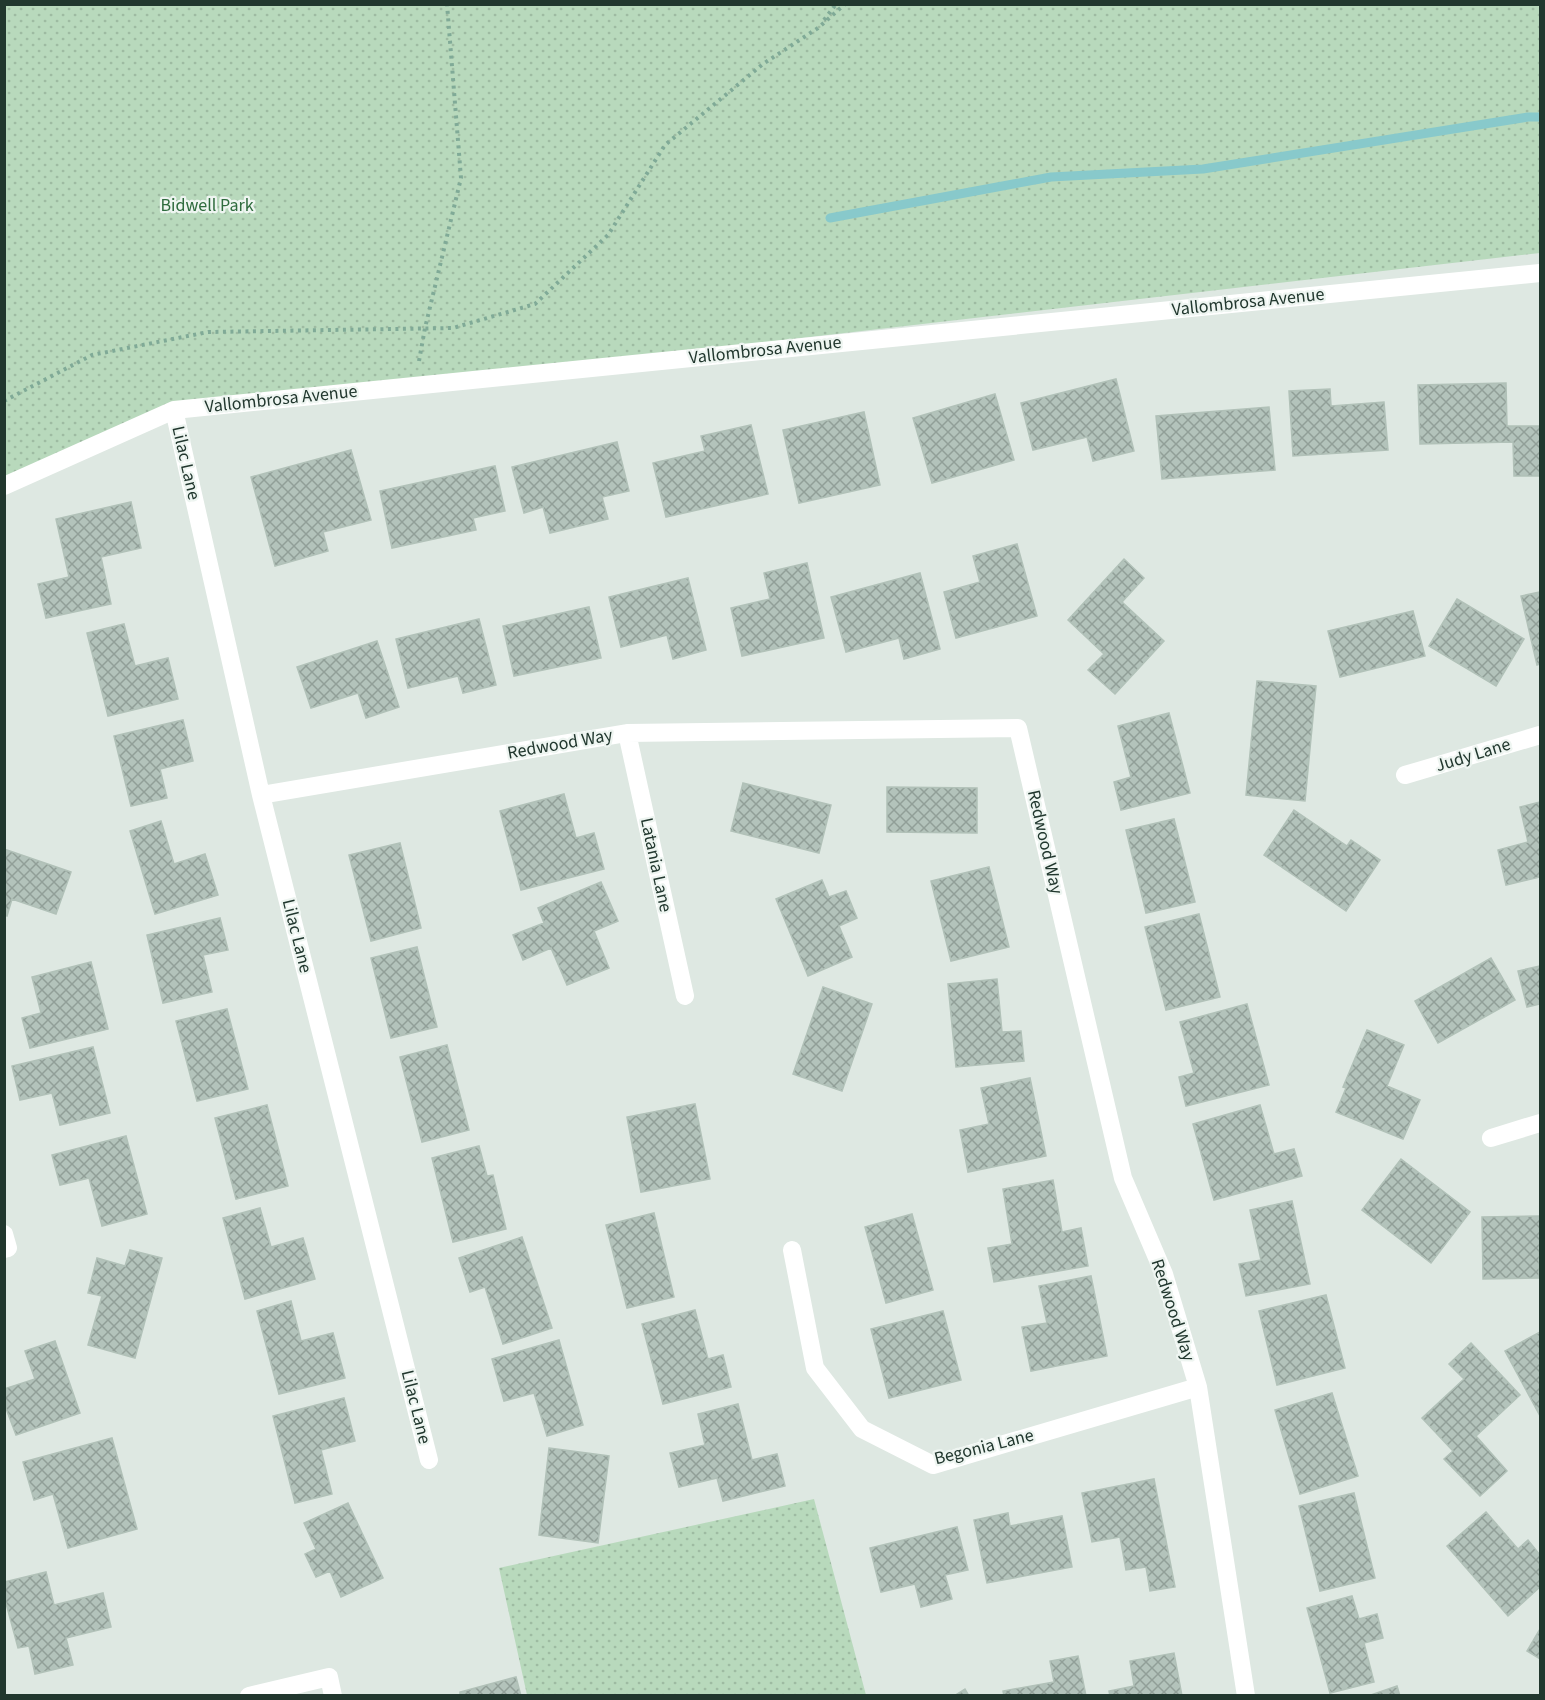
<svg xmlns="http://www.w3.org/2000/svg" width="1545" height="1700" viewBox="0 0 1545 1700" font-family="'Source Sans 3',sans-serif">
  <style>
    .grass { fill: url(#grass-dots) }
    .lines { fill: none; stroke-linecap: round; stroke-linejoin: round }
    .stream { stroke: #88c9cb; stroke-width: 9 }
    .building { fill: url(#building-cross-hatch); stroke: #b1c1b8; stroke-width: 1.5 }
    .path { stroke: #80aa97; stroke-width: 4; stroke-dasharray: 3 4.5; stroke-linecap: butt }
    .minor { stroke: #fff; stroke-width: 18 }
    .labels { text-anchor: middle; dominant-baseline: central; stroke-width: 4.5; stroke-linejoin: round; paint-order: stroke }
    .park-label { font-size: 18px; fill: #2e6b3d; stroke: #eef5f1 }
    .street-label { font-size: 18px; fill: #21372e; stroke: #eef5f1 }
  </style>
  <defs>
    <pattern id="grass-dots" width="8" height="8" patternUnits="userSpaceOnUse" patternTransform="scale(1.5)"><rect width="8" height="8" fill="#b8d9bc"/><path d="M2 2h.1M6 6h.1" fill="none" stroke="#9ebba2" stroke-width="1.8" stroke-linecap="round"/></pattern>
    <pattern id="building-cross-hatch" width="8" height="8" patternUnits="userSpaceOnUse" patternTransform="scale(1.5)"><rect width="8" height="8" fill="#b3c3bb"/><path d="M0 0l8 8M0 8l8-8" fill="none" stroke="#919f98"/></pattern>
  </defs>
  <rect width="100%" height="100%" fill="#dee8e2"/>
  <!-- grass -->
  <path class="grass" d="M 4,5 L 1540,5 L 1540,253 L 174,410 L 5,486 Z
    M 814,1499 L 866,1695 L 527,1695 L 499,1568 Z"/>
  <g class="lines">
    <!-- stream -->
    <path class="stream" d="M 830,218 L 1051,177 L 1203,169 L 1528,117 L 1540,117"/>
  </g>
  <!-- building -->
  <path class="building" d="M 1116,379 L 1134,451 L 1093,461 L 1087,437 L 1033,450 L 1021,403 Z
    M 1506,383 L 1507,426 L 1540,426 L 1540,476 L 1514,476 L 1513,442 L 1420,444 L 1418,385 Z
    M 1330,389 L 1331,406 L 1384,402 L 1388,450 L 1293,456 L 1289,391 Z
    M 995,394 L 1014,460 L 932,483 L 913,418 Z
    M 1269,407 L 1275,470 L 1162,479 L 1156,416 Z
    M 864,412 L 880,485 L 799,503 L 783,430 Z
    M 751,425 L 768,494 L 666,517 L 653,463 L 705,451 L 701,436 Z
    M 617,442 L 629,491 L 602,497 L 608,519 L 550,533 L 543,507 L 524,513 L 512,467 Z
    M 351,450 L 371,520 L 323,532 L 328,551 L 275,566 L 251,477 Z
    M 495,466 L 505,511 L 473,518 L 476,530 L 392,548 L 380,491 Z
    M 131,502 L 141,548 L 101,557 L 111,604 L 46,618 L 38,584 L 69,577 L 56,519 Z
    M 1017,544 L 1037,616 L 956,638 L 944,592 L 980,582 L 973,556 Z
    M 1124,559 L 1144,578 L 1122,602 L 1164,641 L 1115,694 L 1088,670 L 1104,654 L 1068,620 Z
    M 807,563 L 824,638 L 742,656 L 731,608 L 770,599 L 764,573 Z
    M 920,573 L 940,649 L 904,659 L 899,638 L 846,652 L 831,597 Z
    M 688,578 L 706,650 L 673,659 L 667,635 L 621,647 L 609,597 Z
    M 1540,592 L 1540,664 L 1537,665 L 1521,596 Z
    M 1457,599 L 1524,639 L 1496,686 L 1429,646 Z
    M 589,607 L 601,658 L 514,676 L 503,626 Z
    M 1413,611 L 1425,656 L 1340,677 L 1328,631 Z
    M 479,619 L 496,685 L 463,693 L 458,676 L 408,688 L 396,639 Z
    M 124,624 L 135,666 L 168,658 L 178,699 L 108,716 L 87,633 Z
    M 377,641 L 399,707 L 366,718 L 358,693 L 311,708 L 297,667 Z
    M 1257,681 L 1316,686 L 1305,801 L 1246,795 Z
    M 1169,713 L 1190,793 L 1121,810 L 1114,782 L 1131,777 L 1118,726 Z
    M 183,720 L 193,761 L 160,769 L 167,798 L 131,806 L 114,736 Z
    M 743,783 L 831,805 L 819,853 L 731,831 Z
    M 887,787 L 977,788 L 977,833 L 887,832 Z
    M 564,794 L 576,838 L 594,833 L 604,869 L 521,890 L 500,811 Z
    M 1540,802 L 1540,877 L 1506,885 L 1498,850 L 1528,842 L 1520,807 Z
    M 1294,810 L 1347,846 L 1351,840 L 1380,860 L 1346,911 L 1264,855 Z
    M 1174,819 L 1195,902 L 1146,913 L 1126,830 Z
    M 161,821 L 174,864 L 205,854 L 218,895 L 155,914 L 130,831 Z
    M 400,843 L 421,928 L 371,941 L 349,855 Z
    M 4,849 L 71,872 L 56,914 L 12,899 L 7,916 L 4,915 Z
    M 989,867 L 1009,947 L 951,961 L 931,881 Z
    M 822,880 L 829,897 L 846,891 L 857,918 L 839,926 L 852,957 L 808,976 L 776,899 Z
    M 601,882 L 618,921 L 594,931 L 609,968 L 567,985 L 551,948 L 523,960 L 513,935 L 544,923 L 538,908 Z
    M 1199,914 L 1220,997 L 1166,1010 L 1145,927 Z
    M 220,918 L 228,950 L 203,955 L 212,992 L 163,1003 L 147,935 Z
    M 417,947 L 437,1027 L 391,1038 L 371,958 Z
    M 1491,958 L 1515,1000 L 1438,1043 L 1415,1001 Z
    M 91,962 L 108,1029 L 30,1048 L 22,1018 L 41,1013 L 32,977 Z
    M 1540,966 L 1540,1004 L 1527,1007 L 1518,971 Z
    M 997,979 L 1002,1032 L 1021,1031 L 1024,1061 L 956,1067 L 948,984 Z
    M 823,987 L 872,1004 L 842,1091 L 793,1074 Z
    M 1247,1004 L 1269,1085 L 1186,1106 L 1179,1077 L 1194,1073 L 1180,1022 Z
    M 227,1009 L 248,1089 L 197,1101 L 176,1021 Z
    M 1367,1030 L 1404,1045 L 1387,1086 L 1420,1100 L 1403,1139 L 1336,1112 L 1346,1088 L 1343,1087 Z
    M 447,1045 L 469,1130 L 422,1142 L 400,1057 Z
    M 93,1047 L 110,1113 L 60,1125 L 52,1093 L 20,1100 L 12,1066 Z
    M 1030,1078 L 1046,1156 L 968,1172 L 960,1130 L 989,1124 L 981,1088 Z
    M 695,1104 L 710,1179 L 641,1192 L 627,1117 Z
    M 267,1105 L 288,1186 L 236,1199 L 215,1118 Z
    M 1260,1105 L 1274,1154 L 1294,1149 L 1302,1176 L 1214,1200 L 1193,1124 Z
    M 126,1136 L 147,1214 L 102,1226 L 89,1178 L 60,1185 L 52,1155 Z
    M 479,1146 L 487,1176 L 493,1175 L 506,1229 L 453,1242 L 432,1158 Z
    M 1401,1159 L 1470,1212 L 1431,1263 L 1362,1210 Z
    M 1053,1180 L 1062,1232 L 1081,1228 L 1088,1266 L 994,1282 L 988,1248 L 1012,1244 L 1003,1189 Z
    M 1292,1201 L 1310,1284 L 1246,1296 L 1239,1264 L 1261,1260 L 1250,1210 Z
    M 260,1208 L 271,1247 L 303,1238 L 315,1279 L 245,1299 L 223,1218 Z
    M 654,1213 L 674,1297 L 627,1308 L 606,1225 Z
    M 912,1214 L 933,1290 L 886,1303 L 865,1227 Z
    M 1540,1216 L 1539,1278 L 1483,1279 L 1482,1217 Z
    M 522,1237 L 552,1328 L 503,1344 L 485,1287 L 470,1292 L 459,1258 Z
    M 130,1250 L 162,1258 L 135,1358 L 88,1345 L 102,1296 L 88,1293 L 97,1258 L 125,1266 Z
    M 1091,1276 L 1107,1356 L 1031,1371 L 1022,1327 L 1047,1323 L 1039,1286 Z
    M 1326,1295 L 1345,1368 L 1277,1385 L 1259,1311 Z
    M 291,1301 L 301,1341 L 333,1333 L 345,1378 L 279,1394 L 257,1311 Z
    M 695,1310 L 708,1359 L 723,1355 L 731,1387 L 663,1404 L 642,1324 Z
    M 943,1311 L 961,1380 L 889,1398 L 871,1329 Z
    M 1540,1332 L 1540,1416 L 1505,1351 Z
    M 559,1340 L 583,1425 L 547,1436 L 534,1393 L 504,1401 L 492,1359 Z
    M 55,1341 L 80,1413 L 16,1435 L 4,1403 L 4,1389 L 35,1379 L 25,1351 Z
    M 1471,1343 L 1520,1395 L 1476,1436 L 1507,1471 L 1480,1496 L 1444,1459 L 1453,1451 L 1422,1418 L 1464,1379 L 1449,1364 Z
    M 1332,1393 L 1358,1476 L 1300,1494 L 1275,1410 Z
    M 344,1398 L 355,1441 L 321,1450 L 332,1494 L 295,1503 L 273,1416 Z
    M 738,1404 L 752,1460 L 777,1454 L 785,1486 L 723,1501 L 717,1478 L 679,1487 L 670,1453 L 705,1445 L 698,1414 Z
    M 112,1438 L 137,1529 L 68,1548 L 53,1494 L 34,1500 L 23,1462 Z
    M 549,1448 L 609,1456 L 598,1543 L 539,1535 Z
    M 1154,1479 L 1175,1587 L 1150,1591 L 1146,1567 L 1126,1570 L 1120,1537 L 1092,1542 L 1082,1493 Z
    M 1354,1493 L 1375,1578 L 1320,1591 L 1299,1506 Z
    M 348,1503 L 383,1578 L 341,1597 L 330,1571 L 316,1577 L 305,1554 L 316,1549 L 304,1523 Z
    M 1486,1512 L 1518,1549 L 1528,1540 L 1540,1555 L 1540,1587 L 1508,1616 L 1447,1546 Z
    M 1008,1513 L 1010,1526 L 1062,1516 L 1072,1567 L 987,1583 L 974,1520 Z
    M 957,1527 L 968,1570 L 945,1575 L 952,1599 L 921,1607 L 915,1584 L 881,1592 L 870,1548 Z
    M 46,1572 L 54,1605 L 103,1593 L 111,1627 L 66,1638 L 73,1665 L 35,1674 L 29,1646 L 18,1648 L 4,1596 L 4,1582 Z
    M 1352,1596 L 1359,1619 L 1377,1614 L 1383,1638 L 1364,1643 L 1374,1682 L 1330,1693 L 1307,1608 Z
    M 1540,1629 L 1540,1659 L 1527,1651 Z
    M 1174,1653 L 1182,1696 L 1110,1696 L 1109,1691 L 1134,1686 L 1130,1661 Z
    M 1078,1656 L 1086,1696 L 1004,1696 L 1003,1691 L 1054,1682 L 1050,1661 Z
    M 516,1677 L 521,1696 L 460,1696 L 460,1692 Z
    M 1397,1686 L 1400,1696 L 1368,1696 Z
    M 965,1689 L 969,1696 L 954,1696 Z"/>
  <g class="lines">
    <!-- path -->
    <path class="path" d="M 824,20 L 836,4
      M 419,361 L 425,328 L 461,178 L 447,4
      M 4,401 L 92,355 L 208,332 L 453,328 L 535,304 L 608,235 L 665,145 L 763,64 L 818,28 L 845,4"/>
    <!-- minor -->
    <path class="minor" d="M 174,410 L 261,795 L 429,1460
      M 4,486 L 174,410 L 1540,273
      M 627,733 L 685,996
      M 1405,775 L 1540,735
      M 261,795 L 627,733 L 1018,728 L 1123,1178 L 1164,1274 L 1198,1387 L 1246,1696
      M 1491,1138 L 1540,1123
      M 4,1234 L 8,1248 L 4,1249
      M 792,1250 L 815,1368 L 862,1429 L 933,1465 L 1198,1387
      M 249,1696 L 329,1677 L 333,1696"/>
  </g>
  <g class="labels">
    <!-- park labels -->
    <g class="park-label">
      <text x="207" y="205">Bidwell Park</text>
    </g>
    <!-- street labels -->
    <g class="street-label">
      <text transform="translate(1248 302) rotate(-6)">Vallombrosa Avenue</text>
      <text transform="translate(765 350) rotate(-6)">Vallombrosa Avenue</text>
      <text transform="translate(281 399) rotate(-6)">Vallombrosa Avenue</text>
      <text transform="translate(186 463) rotate(77)">Lilac Lane</text>
      <text transform="translate(560 744) rotate(-10)">Redwood Way</text>
      <text transform="translate(1473 755) rotate(-17)">Judy Lane</text>
      <text transform="translate(1045 842) rotate(77)">Redwood Way</text>
      <text transform="translate(656 865) rotate(78)">Latania Lane</text>
      <text transform="translate(297 936) rotate(76)">Lilac Lane</text>
      <text transform="translate(1173 1310) rotate(72)">Redwood Way</text>
      <text transform="translate(416 1407) rotate(76)">Lilac Lane</text>
      <text transform="translate(984 1447) rotate(-14)">Begonia Lane</text>
    </g>
  </g>
  <!-- border -->
  <rect width="1545" height="1700" fill="none" stroke="#21372e" stroke-width="12"/>
</svg>
